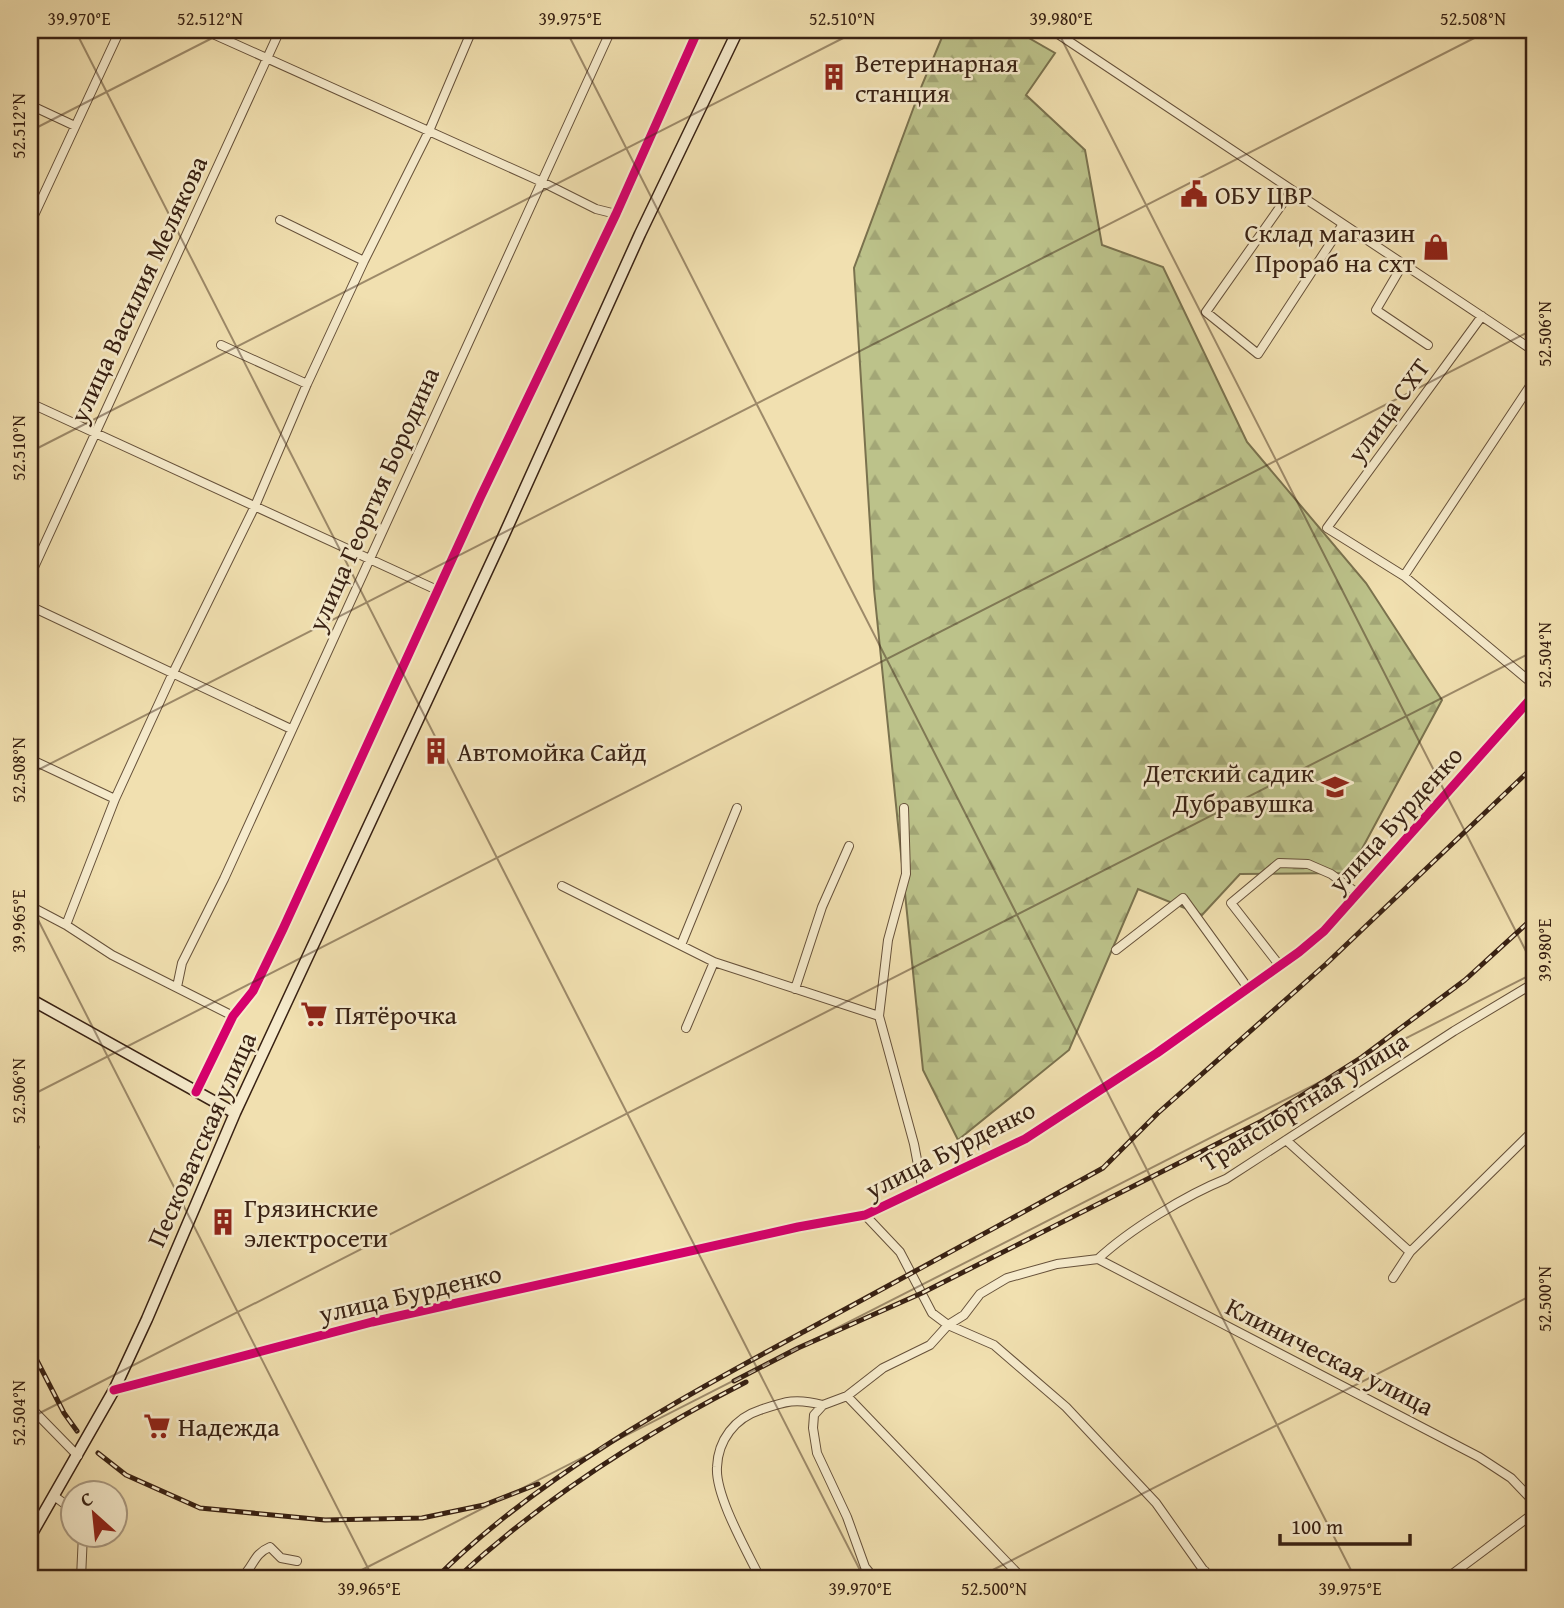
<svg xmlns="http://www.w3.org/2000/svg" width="1564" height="1608" viewBox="0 0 1564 1608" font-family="'Gentium Book Plus',serif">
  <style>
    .forest { fill: url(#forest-firs); stroke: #7a724e; stroke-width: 2 }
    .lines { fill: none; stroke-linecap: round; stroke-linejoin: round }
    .street-casing { stroke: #66513a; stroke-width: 10 }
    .secondary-casing { stroke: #382113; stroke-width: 13 }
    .street { stroke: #f6ebcc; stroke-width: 8 }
    .secondary { stroke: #f6ebcc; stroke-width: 10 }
    .rail-casing { stroke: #382113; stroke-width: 5 }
    .rail { stroke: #f6ebcc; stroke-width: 2.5; stroke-dasharray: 8; stroke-linecap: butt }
    .cycleway-casing { stroke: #f6ebcc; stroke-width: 13 }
    .cycleway { stroke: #d6006c; stroke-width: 9 }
    .ticks { fill: none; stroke: #382113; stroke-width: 2; stroke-opacity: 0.45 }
    .labels { text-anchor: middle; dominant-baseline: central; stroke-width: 5; stroke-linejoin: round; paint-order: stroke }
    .poi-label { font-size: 26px; fill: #382113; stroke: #f6ebcc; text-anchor: start }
    .street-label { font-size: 26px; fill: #382113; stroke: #f6ebcc }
    .neatline { fill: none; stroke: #382113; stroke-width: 2.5 }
    .ticks-label { font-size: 18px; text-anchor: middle; fill: #382113 }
  </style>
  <defs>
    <pattern id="forest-firs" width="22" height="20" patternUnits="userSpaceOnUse" patternTransform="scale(1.75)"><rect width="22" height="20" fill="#bcc28a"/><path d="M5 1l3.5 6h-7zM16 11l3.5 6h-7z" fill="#a2a676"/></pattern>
  </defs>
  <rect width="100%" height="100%" fill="#f1e0b0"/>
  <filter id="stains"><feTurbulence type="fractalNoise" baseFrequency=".00286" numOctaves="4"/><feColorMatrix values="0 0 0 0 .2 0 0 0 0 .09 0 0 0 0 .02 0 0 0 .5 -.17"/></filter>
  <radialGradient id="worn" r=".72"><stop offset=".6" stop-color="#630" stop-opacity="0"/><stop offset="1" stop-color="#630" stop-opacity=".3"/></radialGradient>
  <!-- forest -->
  <path class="forest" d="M 945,30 L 1015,30 L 1055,53 L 1026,95 L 1085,150 L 1102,245 L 1163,267 L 1247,442 L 1366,583 L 1442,700 L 1349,873 L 1240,874 L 1202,915 L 1138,889 L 1069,1050 L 958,1140 L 923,1070 L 874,589 L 854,268 L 922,85 Z"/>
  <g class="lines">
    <defs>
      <path id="street" d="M 204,30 L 542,182 L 596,209 L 616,214
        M 1052,30 L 1534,351
        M 30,105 L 75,126
        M 1292,190 L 1206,312 L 1258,354 L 1343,224
        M 280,220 L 364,261
        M 30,224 L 120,30
        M 1403,264 L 1376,310 L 1428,345
        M 1482,316 L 1327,528 L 1404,576 L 1534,685
        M 221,345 L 307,384
        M 30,403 L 437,590
        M 30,576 L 280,30
        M 1404,576 L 1534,380
        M 30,606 L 291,729
        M 30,759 L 115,799
        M 904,808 L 906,874 L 888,940 L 879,1016 L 914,1144 L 922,1186
        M 562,886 L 714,962 L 879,1016
        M 30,906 L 66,925 L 112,955 L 233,1016
        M 66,925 L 115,799 L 172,675 L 255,506 L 307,384 L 364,261 L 429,131 L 472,30
        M 681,945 L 737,808
        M 1116,950 L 1183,898 L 1248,988
        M 1280,966 L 1231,903 L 1279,863 L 1308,864 L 1331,874 L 1357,893
        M 177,987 L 182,963 L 224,879 L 611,30
        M 795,989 L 822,907 L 849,846
        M 686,1028 L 714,962
        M 196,1092 L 233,1016 L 253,991 L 283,929 L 480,498 L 616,214 L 698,30
        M 1286,1140 L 1410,1252
        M 865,1215 L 900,1252 L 932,1313 L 948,1325 L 994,1345 L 1066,1407 L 1156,1503 L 1209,1578
        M 1098,1259 C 1129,1230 1186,1195 1226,1179 L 1454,1031 L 1534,983
        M 1098,1259 L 1479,1457 L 1511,1478 L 1534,1502
        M 1393,1278 L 1410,1252 L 1534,1130
        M 114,1390 L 372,1322 L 798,1227 L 865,1215 L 1025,1139 L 1157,1053 L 1299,952 L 1324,931 L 1534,695
        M 847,1396 L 1022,1578
        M 30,1407 L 78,1456
        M 54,1496 L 69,1507 L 74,1514
        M 81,1578 L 83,1534
        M 241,1578 C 254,1567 253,1554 270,1547 L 281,1558 L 297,1561
        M 760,1578 C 747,1551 715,1496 717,1467 C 718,1440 735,1418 760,1410 C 786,1401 796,1398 823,1405
        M 874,1578 L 865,1567 L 847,1517 L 817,1453 L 813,1428 L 814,1415 L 823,1405 L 847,1396 L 883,1368 L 930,1345 L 948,1325 L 964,1315 L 980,1294 L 1007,1278 L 1057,1264 L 1098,1259
        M 1193,1578 L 1205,1571
        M 1447,1578 L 1534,1513"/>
      <path id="secondary" d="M 30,999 L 235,1113
        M 30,1537 L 114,1390 L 147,1319 L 235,1113 L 503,537 L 640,234 L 738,30"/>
    </defs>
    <!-- street casing -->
    <use href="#street" class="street-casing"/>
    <!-- secondary casing -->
    <use href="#secondary" class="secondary-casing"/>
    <!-- street -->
    <use href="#street" class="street"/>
    <!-- secondary -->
    <use href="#secondary" class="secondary"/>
    <defs>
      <path id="rail" d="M 30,1174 L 37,1147
        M 30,1347 L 64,1413 L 77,1431
        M 734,1381 L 798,1348 L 922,1293 L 1260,1122 L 1362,1057 L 1465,980 L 1534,917
        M 98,1453 L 126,1475 L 200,1508 L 325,1520 L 422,1518 L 484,1505 L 538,1484
        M 436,1578 C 539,1475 678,1400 805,1331 C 905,1277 1004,1223 1103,1168 L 1158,1113 L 1326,964 L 1534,766
        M 457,1578 C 543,1499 642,1435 746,1382"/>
    </defs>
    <!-- rail casing -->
    <use href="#rail" class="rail-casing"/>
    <!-- rail -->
    <use href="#rail" class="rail"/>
    <defs>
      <path id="cycleway" d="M 196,1092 L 233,1016 L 253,991 L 283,929 L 480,498 L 616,214 L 698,30
        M 114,1390 L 372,1322 L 798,1227 L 865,1215 L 1025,1139 L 1157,1053 L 1299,952 L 1324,931 L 1534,695"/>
    </defs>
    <!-- cycleway casing -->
    <use href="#cycleway" class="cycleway-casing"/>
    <!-- cycleway -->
    <use href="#cycleway" class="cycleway"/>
  </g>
  <!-- ticks -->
  <path class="ticks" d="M 75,30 L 864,1578M 566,30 L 1355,1578M 1057,30 L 1534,967M 30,131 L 228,30M 30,452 L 859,30M 30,774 L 1490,30M 30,904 L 373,1578M 30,1096 L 1534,329M 30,1418 L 1534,651M 346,1578 L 1534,973M 977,1578 L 1534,1294"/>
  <!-- icons -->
  <defs>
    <symbol id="building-bare" viewBox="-9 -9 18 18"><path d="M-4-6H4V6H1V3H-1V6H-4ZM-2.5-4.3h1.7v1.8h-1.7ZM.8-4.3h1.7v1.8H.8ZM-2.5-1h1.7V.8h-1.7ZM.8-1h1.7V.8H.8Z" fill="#8f2418" stroke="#f6ebcc" stroke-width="2.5" paint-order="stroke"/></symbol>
    <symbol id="civic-bare" viewBox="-9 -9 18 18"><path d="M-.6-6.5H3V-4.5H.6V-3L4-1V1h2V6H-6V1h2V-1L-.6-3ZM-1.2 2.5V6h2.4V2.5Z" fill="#8f2418" stroke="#f6ebcc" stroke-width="2.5" paint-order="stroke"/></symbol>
    <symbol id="shop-bare" viewBox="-9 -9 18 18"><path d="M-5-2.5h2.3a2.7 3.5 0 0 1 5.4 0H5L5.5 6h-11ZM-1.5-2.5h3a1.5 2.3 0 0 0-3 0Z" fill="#8f2418" stroke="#f6ebcc" stroke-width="2.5" paint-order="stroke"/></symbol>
    <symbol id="school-bare" viewBox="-9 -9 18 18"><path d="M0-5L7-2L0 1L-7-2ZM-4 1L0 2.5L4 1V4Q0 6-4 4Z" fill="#8f2418" stroke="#f6ebcc" stroke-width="2.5" paint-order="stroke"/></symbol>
    <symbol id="supermarket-bare" viewBox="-9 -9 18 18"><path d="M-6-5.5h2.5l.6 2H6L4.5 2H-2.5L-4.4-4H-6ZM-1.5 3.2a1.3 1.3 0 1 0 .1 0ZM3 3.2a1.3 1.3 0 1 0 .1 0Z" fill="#8f2418" stroke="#f6ebcc" stroke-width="2.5" paint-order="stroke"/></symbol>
  </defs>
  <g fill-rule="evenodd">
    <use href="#building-bare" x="815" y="58" width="38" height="38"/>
    <use href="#civic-bare" x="1175" y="175" width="38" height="38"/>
    <use href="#shop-bare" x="1417" y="228" width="38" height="38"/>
    <use href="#building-bare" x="417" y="732" width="38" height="38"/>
    <use href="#school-bare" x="1316" y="768" width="38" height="38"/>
    <use href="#supermarket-bare" x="295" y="995" width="38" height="38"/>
    <use href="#building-bare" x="204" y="1203" width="38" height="38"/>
    <use href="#supermarket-bare" x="138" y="1407" width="38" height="38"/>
  </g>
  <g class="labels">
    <!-- poi labels -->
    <g class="poi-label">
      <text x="855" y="62">Ветеринарная<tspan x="855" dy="30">станция</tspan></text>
      <text x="1215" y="194">ОБУ ЦВР</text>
      <text x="1415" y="232" text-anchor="end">Склад магазин<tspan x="1415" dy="30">Прораб на схт</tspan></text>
      <text x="457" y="751">Автомойка Сайд</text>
      <text x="1314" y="772" text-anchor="end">Детский садик<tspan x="1314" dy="30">Дубравушка</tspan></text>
      <text x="335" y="1014">Пятёрочка</text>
      <text x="244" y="1207">Грязинские<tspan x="244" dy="30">электросети</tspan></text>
      <text x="178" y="1426">Надежда</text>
    </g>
    <!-- street labels -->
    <g class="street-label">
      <text transform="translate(138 289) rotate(-65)">улица Василия Мелякова</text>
      <text transform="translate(1388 410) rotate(-54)">улица СХТ</text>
      <text transform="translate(373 499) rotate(-66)">улица Георгия Бородина</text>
      <text transform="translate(1395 819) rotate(-48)">улица Бурденко</text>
      <text transform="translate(1304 1101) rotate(-32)">Транспортная улица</text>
      <text transform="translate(201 1139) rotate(-66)">Песковатская улица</text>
      <text transform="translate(950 1149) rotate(-27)">улица Бурденко</text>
      <text transform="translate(410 1293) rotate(-13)">улица Бурденко</text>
      <text transform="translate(1330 1356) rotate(27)">Клиническая улица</text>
    </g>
  </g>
  <!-- margin -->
  <rect width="1564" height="1608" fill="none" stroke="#f1e0b0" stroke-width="77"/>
  <!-- north arrow -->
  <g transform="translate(94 1514) rotate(333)"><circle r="33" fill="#f6ebcc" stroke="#aa9a82" stroke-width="2"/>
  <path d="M0-5L12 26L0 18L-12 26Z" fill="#8f2418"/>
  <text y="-10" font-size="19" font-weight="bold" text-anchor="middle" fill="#382113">С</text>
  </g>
  <!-- scale -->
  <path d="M1280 1534v10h130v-10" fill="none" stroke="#382113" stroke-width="3.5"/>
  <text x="1291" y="1534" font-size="21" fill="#382113" stroke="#f6ebcc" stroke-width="5" paint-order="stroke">100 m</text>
  <rect x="38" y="38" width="1488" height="1532" class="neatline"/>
  <g class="ticks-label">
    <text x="79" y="25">39.970°E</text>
    <text x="210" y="25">52.512°N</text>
    <text x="570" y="25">39.975°E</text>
    <text x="842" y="25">52.510°N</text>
    <text x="1061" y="25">39.980°E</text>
    <text x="1473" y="25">52.508°N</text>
    <text transform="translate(19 126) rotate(-90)" y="6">52.512°N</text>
    <text transform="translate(1545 334) rotate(-90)" y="6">52.506°N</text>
    <text transform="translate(19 448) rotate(-90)" y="6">52.510°N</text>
    <text transform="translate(1545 655) rotate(-90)" y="6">52.504°N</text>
    <text transform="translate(19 770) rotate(-90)" y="6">52.508°N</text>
    <text transform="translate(19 921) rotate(-90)" y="6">39.965°E</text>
    <text transform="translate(1545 950) rotate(-90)" y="6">39.980°E</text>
    <text transform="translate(19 1091) rotate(-90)" y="6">52.506°N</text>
    <text transform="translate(1545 1299) rotate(-90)" y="6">52.500°N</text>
    <text transform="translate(19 1413) rotate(-90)" y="6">52.504°N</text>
    <text x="369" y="1595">39.965°E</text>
    <text x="860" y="1595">39.970°E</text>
    <text x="994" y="1595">52.500°N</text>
    <text x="1350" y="1595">39.975°E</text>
  </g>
  <rect width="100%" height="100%" filter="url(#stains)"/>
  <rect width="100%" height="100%" fill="url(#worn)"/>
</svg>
